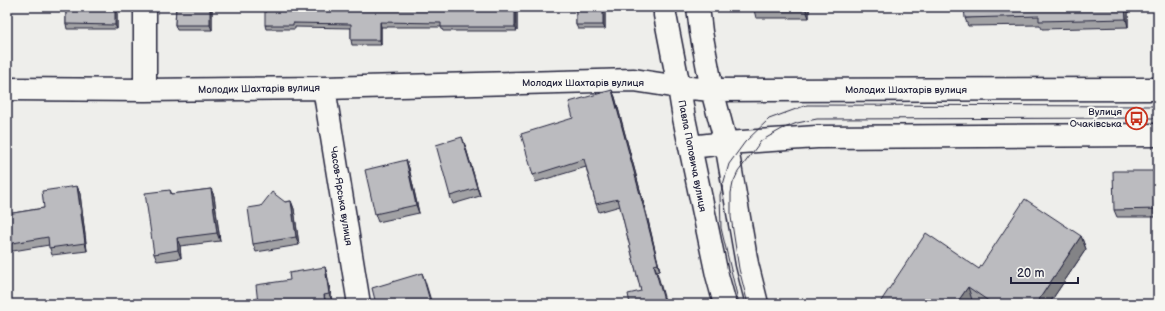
<svg xmlns="http://www.w3.org/2000/svg" width="1165" height="311" viewBox="0 0 1165 311" font-family="'Balsamiq Sans',sans-serif">
  <style>
    .lines { fill: none; stroke-linecap: round; stroke-linejoin: round }
    .minor-casing { stroke: #22223b; stroke-width: 25 }
    .major-casing { stroke: #22223b; stroke-width: 25 }
    .minor { stroke: #f6f6f2; stroke-width: 22 }
    .major { stroke: #f6f6f2; stroke-width: 22 }
    .tram { stroke: #22223b; stroke-width: 1 }
    .wall { fill: #a1a1a4; stroke: #22223b }
    .shaded-wall { fill: #838386; stroke: #22223b }
    .building { fill: #bbbbbf; stroke: #22223b }
    .labels { text-anchor: middle; dominant-baseline: central; stroke-width: 4; stroke-linejoin: round; paint-order: stroke }
    .street-label { font-size: 10px; fill: #22223b; stroke: #f6f6f2 }
    .poi-label { font-size: 10px; fill: #22223b; stroke: #f6f6f2; text-anchor: end }
  </style>
  <rect width="100%" height="100%" fill="#eeeeeb"/>
  <filter id="ink" filterUnits="userSpaceOnUse"><feTurbulence type="fractalNoise" baseFrequency=".025" numOctaves="2"/><feDisplacementMap in="SourceGraphic" scale="8" xChannelSelector="R" yChannelSelector="G"/><feConvolveMatrix kernelMatrix="1 2 1 2 8 2 1 2 1" color-interpolation-filters="sRGB"/></filter>
  <g filter="url(#ink)">
    <g class="lines">
      <defs>
        <path id="minor" d="M 324,88 L 359,304
          M 7,89 L 145,90 L 324,88 L 634,80 L 679,87
          M 145,90 L 145,7"/>
        <path id="major" d="M 665,7 L 665,15 L 679,87 L 684,118 L 717,275 L 725,304
          M 698,7 L 701,32 L 712,90 L 726,143 L 747,264 L 757,304
          M 679,87 L 712,90 L 1158,89
          M 690,147 L 726,143 L 817,137 L 1158,135"/>
      </defs>
      <!-- minor casing -->
      <use href="#minor" class="minor-casing"/>
      <!-- major casing -->
      <use href="#major" class="major-casing"/>
      <!-- minor -->
      <use href="#minor" class="minor"/>
      <!-- major -->
      <use href="#major" class="major"/>
      <!-- tram -->
      <path class="tram" d="M 739,304 L 721,228 L 720,195 L 729,164 L 745,142 L 769,119 L 807,105 L 1158,106
        M 748,304 L 739,269 L 731,217 L 731,193 L 733,183 L 738,172 L 761,141 L 782,129 L 797,123 L 817,119 L 1158,118"/>
    </g>
    <!-- wall -->
    <path class="wall" d="M 66,7 L 117,7 L 117,29 L 67,29 L 66,24 Z
      M 176,7 L 212,7 L 212,30 L 177,30 L 175,25 Z
      M 517,7 L 517,31 L 443,31 L 441,27 L 381,27 L 381,45 L 352,45 L 351,40 L 351,28 L 295,27 L 295,29 L 266,29 L 265,25 Z
      M 576,7 L 605,7 L 605,29 L 578,29 L 576,25 Z
      M 754,7 L 809,7 L 809,18 L 756,18 L 754,10 Z
      M 1128,7 L 1128,27 L 1042,29 L 1040,25 L 968,26 L 965,18 Z
      M 612,90 L 615,97 L 647,216 L 660,271 L 657,272 L 641,291 L 620,206 L 599,212 L 596,204 L 586,167 L 536,182 L 533,175 L 573,118 Z
      M 465,145 L 480,196 L 453,204 L 450,196 Z
      M 406,160 L 409,168 L 419,213 L 378,222 L 375,214 Z
      M 1158,171 L 1158,217 L 1117,217 L 1114,210 Z
      M 77,186 L 80,194 L 87,251 L 52,255 L 49,245 L 7,252 L 7,214 L 44,208 Z
      M 211,189 L 214,196 L 220,241 L 180,246 L 181,258 L 157,261 L 154,254 L 170,190 L 172,194 Z
      M 291,201 L 294,209 L 299,245 L 256,252 L 253,244 L 285,202 Z
      M 1081,236 L 1086,249 L 1049,304 L 979,304 L 972,300 L 879,304 L 979,269 Z
      M 325,267 L 327,274 L 332,301 L 326,302 L 326,304 L 258,304 Z"/>
    <!-- shaded-wall -->
    <path class="shaded-wall" d="M 115,7 L 117,7 L 117,29 L 115,25 Z
      M 210,7 L 212,7 L 212,30 L 210,25 Z
      M 515,7 L 517,7 L 517,31 L 515,27 Z
      M 603,7 L 605,7 L 605,29 L 603,25 Z
      M 806,7 L 809,7 L 809,18 L 806,10 Z
      M 1125,7 L 1128,7 L 1128,27 L 1126,19 Z
      M 380,22 L 381,27 L 381,45 L 380,40 Z
      M 612,90 L 615,97 L 647,216 L 660,271 L 658,264 Z
      M 462,137 L 465,145 L 480,196 L 477,188 Z
      M 406,160 L 409,168 L 419,213 L 416,205 Z
      M 77,186 L 80,194 L 87,251 L 85,243 Z
      M 211,189 L 214,196 L 220,241 L 217,233 Z
      M 291,201 L 294,209 L 299,245 L 296,237 Z
      M 1081,236 L 1086,249 L 1049,304 L 1036,304 Z
      M 177,238 L 180,246 L 181,258 L 178,250 Z
      M 654,265 L 657,272 L 666,304 L 665,304 Z
      M 325,267 L 327,274 L 332,301 L 329,294 Z
      M 422,273 L 425,281 L 432,304 L 431,304 Z
      M 968,287 L 972,300 L 969,304 L 956,304 Z
      M 324,295 L 326,302 L 326,304 L 325,304 Z"/>
    <!-- building -->
    <path class="building" d="M 66,7 L 115,7 L 115,25 L 66,24 Z
      M 176,7 L 210,7 L 210,25 L 175,25 Z
      M 265,7 L 515,7 L 515,27 L 441,27 L 441,23 L 380,22 L 380,40 L 351,40 L 351,24 L 293,23 L 293,25 L 265,25 Z
      M 576,7 L 603,7 L 603,25 L 576,25 Z
      M 754,7 L 806,7 L 806,10 L 754,10 Z
      M 964,7 L 1125,7 L 1126,19 L 1039,21 L 1039,16 L 965,18 Z
      M 612,90 L 644,209 L 658,264 L 654,265 L 665,304 L 630,304 L 628,294 L 641,291 L 618,199 L 596,204 L 584,159 L 533,175 L 521,134 L 573,118 L 569,102 Z
      M 462,137 L 477,188 L 450,196 L 436,145 Z
      M 406,160 L 416,205 L 375,214 L 365,170 Z
      M 1113,171 L 1158,171 L 1158,209 L 1114,210 Z
      M 77,186 L 85,243 L 49,248 L 48,237 L 7,244 L 7,214 L 44,208 L 42,191 Z
      M 211,189 L 217,233 L 177,238 L 178,250 L 154,254 L 145,193 L 170,190 L 171,194 Z
      M 272,192 L 285,202 L 291,201 L 296,237 L 253,244 L 248,208 L 261,206 Z
      M 1025,199 L 1081,236 L 1036,304 L 993,304 L 968,287 L 956,304 L 879,304 L 926,233 L 979,269 Z
      M 325,267 L 329,294 L 324,295 L 325,304 L 293,304 L 293,303 L 283,304 L 258,304 L 256,285 L 290,280 L 289,273 Z
      M 422,273 L 431,304 L 376,304 L 372,288 Z"/>
  </g>
  <!-- icons -->
  <defs>
    <symbol id="bus-ring" viewBox="-11 -11 22 22"><circle r="9.5" fill="#f6f6f2" stroke="#c8321e" stroke-width="1.5"/><path d="M-5-6H5V4H4V6H2V4H-2V6H-4V4H-5ZM-3.5-4V0h7V-4ZM-3.5 1.2v1.5H-2V1.2ZM2 1.2v1.5H3.5V1.2Z" fill="#c8321e"/></symbol>
  </defs>
  <g fill-rule="evenodd">
    <use href="#bus-ring" x="1124" y="106" width="25" height="25"/>
  </g>
  <g class="labels">
    <!-- street labels -->
    <g class="street-label">
      <text x="583" y="83">Молодих Шахтарів вулиця</text>
      <text transform="translate(259 89) rotate(-1)">Молодих Шахтарів вулиця</text>
      <text x="906" y="90">Молодих Шахтарів вулиця</text>
      <text transform="translate(692 156) rotate(79)">Павла Поповича вулиця</text>
      <text transform="translate(341 196) rotate(81)">Часов-Ярська вулиця</text>
    </g>
    <!-- poi labels -->
    <g class="poi-label">
      <text x="1122" y="112">Вулиця<tspan x="1122" dy="12">Очаківська</tspan></text>
    </g>
  </g>
  <!-- margin -->
  <rect width="1165" height="311" fill="none" stroke="#f6f6f2" stroke-width="24"/>
  <rect x="12" y="12" width="1141" height="287" fill="none" stroke="#22223b" stroke-width="1.5" filter="url(#ink)"/>
  <!-- scale -->
  <path d="M1011 277v6h67v-6" fill="none" stroke="#22223b" stroke-width="2"/>
  <text x="1017" y="277" font-size="12" fill="#22223b" stroke="#f6f6f2" stroke-width="3" paint-order="stroke">20 m</text>
</svg>
